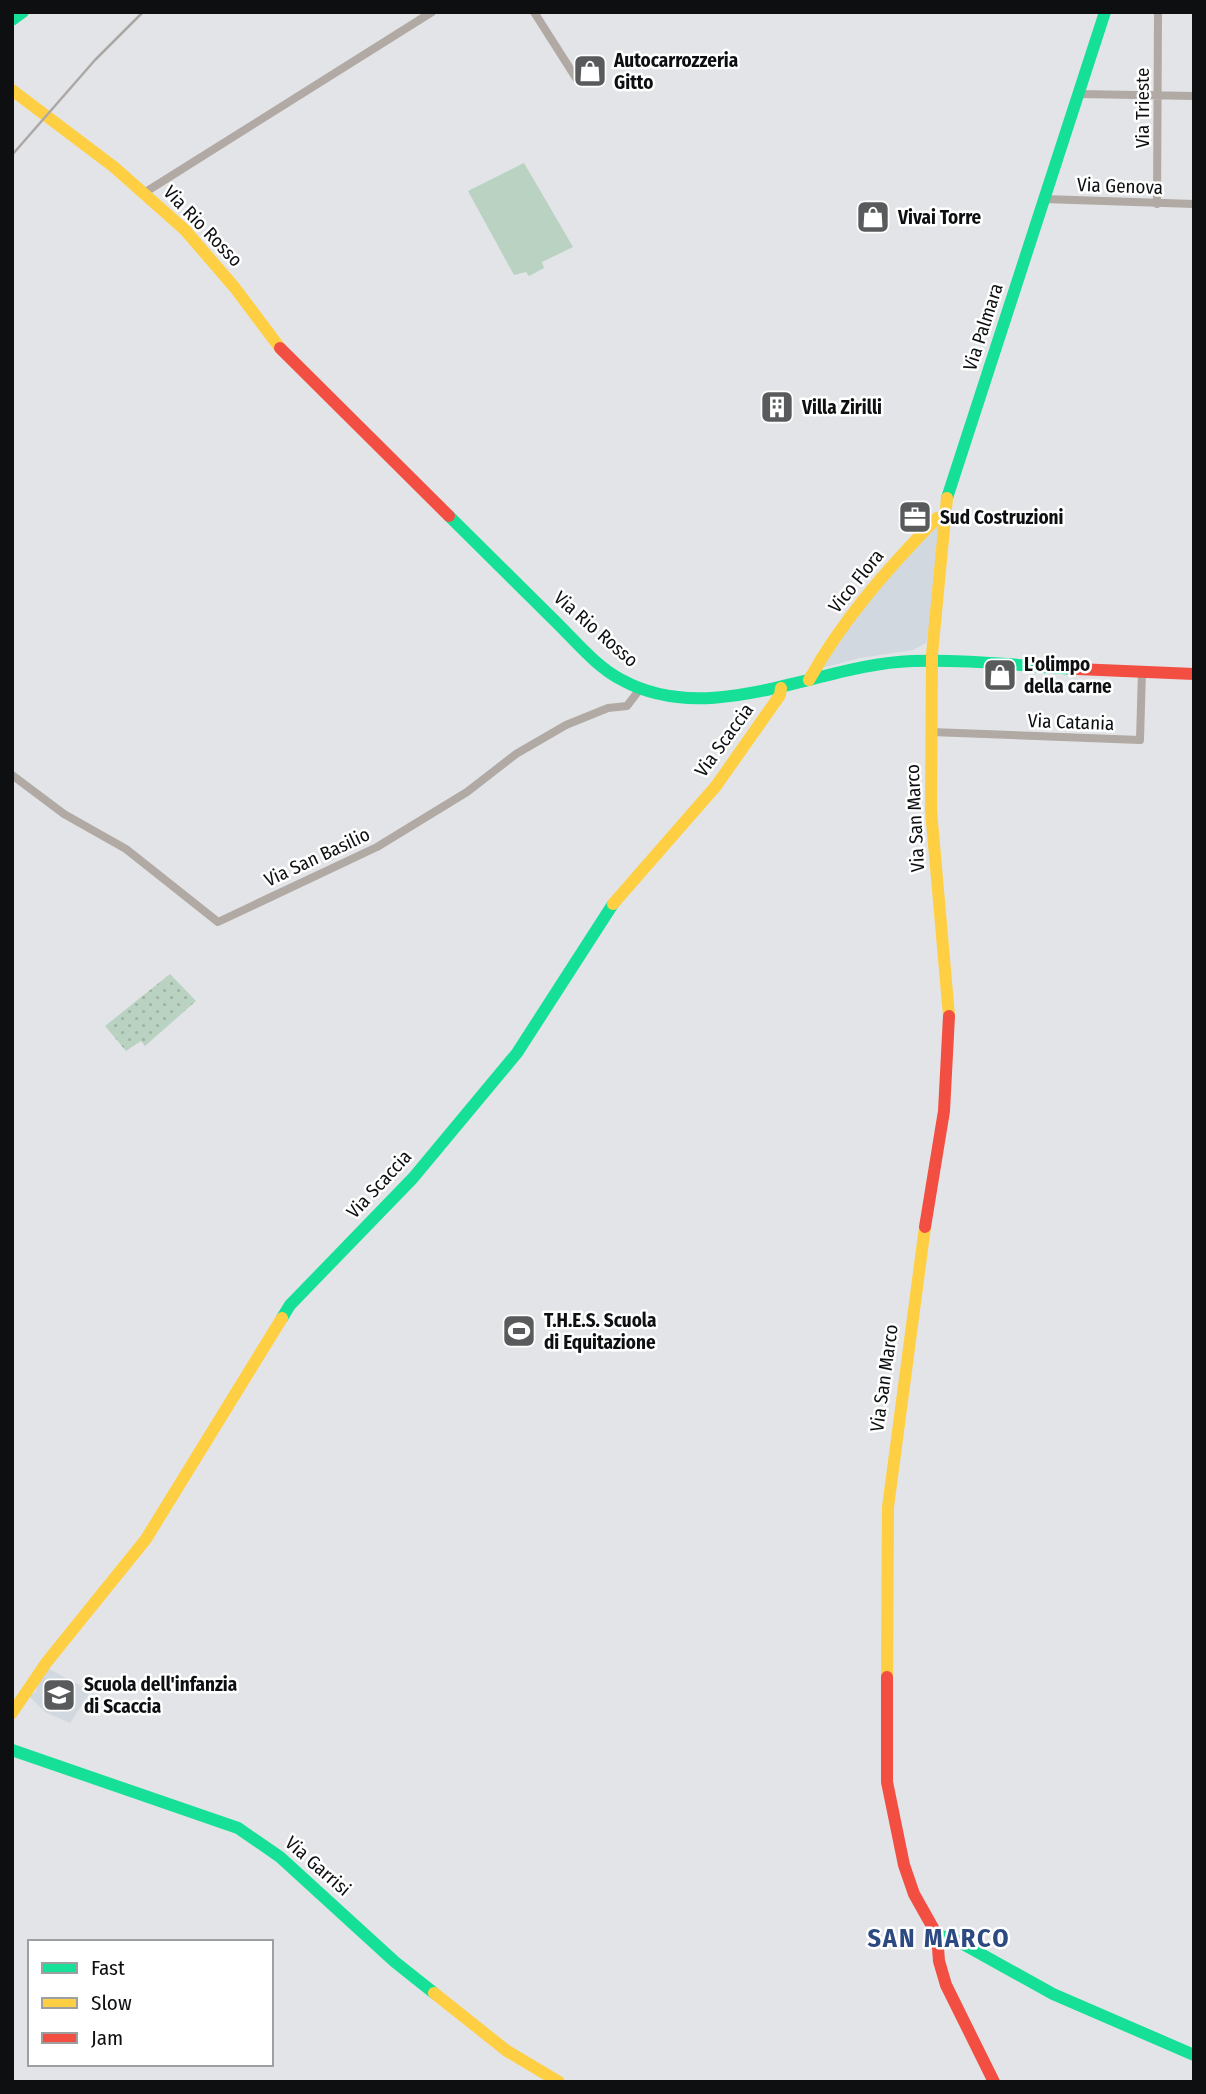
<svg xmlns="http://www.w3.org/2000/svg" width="1206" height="2094" viewBox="0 0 1206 2094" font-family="'Fira Sans Condensed',sans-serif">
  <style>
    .built { fill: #d1d8df }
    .park { fill: url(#park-dots) }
    .garden { fill: #bad2c1 }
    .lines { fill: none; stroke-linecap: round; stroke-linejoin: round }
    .street { stroke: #b1a9a3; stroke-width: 8 }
    .fast { stroke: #16e098; stroke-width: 12 }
    .slow { stroke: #ffcf43; stroke-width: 12 }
    .jam { stroke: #f24e42; stroke-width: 12 }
    .rail { stroke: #aca8a6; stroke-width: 2.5 }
    .labels { text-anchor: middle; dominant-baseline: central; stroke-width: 5; stroke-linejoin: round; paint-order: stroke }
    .poi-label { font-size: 19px; font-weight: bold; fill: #0d0f11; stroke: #fff; text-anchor: start }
    .street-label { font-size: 19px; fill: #0d0f11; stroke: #fff }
    .district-label { font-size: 26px; font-weight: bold; letter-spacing: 2px; fill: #2d4981; stroke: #fff }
  </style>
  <defs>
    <pattern id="park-dots" width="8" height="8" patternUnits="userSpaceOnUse" patternTransform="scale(1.75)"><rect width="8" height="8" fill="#bad2c1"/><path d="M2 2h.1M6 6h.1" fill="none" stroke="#9fb3a5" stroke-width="1.8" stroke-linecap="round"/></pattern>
  </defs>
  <rect width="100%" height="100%" fill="#e2e4e7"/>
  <!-- built -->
  <path class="built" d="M 939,524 L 930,628 L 926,643 L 913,650 L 860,658 L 822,668 L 828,652 L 897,564 Z
    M 47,1668 L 91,1691 L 70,1723 L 45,1712 L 29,1696 L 36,1692 L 37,1683 Z"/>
  <!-- park -->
  <path class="park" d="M 170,974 L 196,1001 L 145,1046 L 141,1041 L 126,1051 L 105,1026 Z"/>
  <!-- garden -->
  <path class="garden" d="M 524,163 L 573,247 L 542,262 L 544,268 L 529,276 L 526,272 L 514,275 L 468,191 Z"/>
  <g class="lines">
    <!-- street -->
    <path class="street" d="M 534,12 L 576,78
      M 1079,94 L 1194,96
      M 144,193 L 432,12
      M 1044,199 L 1194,204
      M 1157,204 L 1158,12
      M 931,732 L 1140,740 L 1142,670
      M 12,775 L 64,814 L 126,849 L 218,922 L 377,847 L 467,792 L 516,754 L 566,725 L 608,708 L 627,706 L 640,689"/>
    <!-- fast -->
    <path class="fast" d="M 12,20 L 23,12
      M 947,498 L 1105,12
      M 449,516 C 485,552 522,588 558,624 C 577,643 598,668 622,680 C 711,729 820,664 912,661 C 967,659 1022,666 1077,669
      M 282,1318 L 290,1305 L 413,1178 L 517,1053 L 613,904
      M 12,1750 L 238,1828 L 280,1857 L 395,1962 L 434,1993
      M 937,1935 L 954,1939 L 1053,1994 L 1194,2055"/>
    <!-- slow -->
    <path class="slow" d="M 12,90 L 114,167 L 185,230 L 235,288 L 280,348
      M 947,498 L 932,654 L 931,810 L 949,1016
      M 809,680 C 842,620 889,567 937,518 L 944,516
      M 613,904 L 716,786 L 780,695 L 781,688
      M 887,1677 L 888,1507 L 925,1227
      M 12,1713 L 46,1663 L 146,1539 L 282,1318
      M 434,1993 L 507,2051 L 559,2082"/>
    <!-- jam -->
    <path class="jam" d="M 280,348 L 449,516
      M 1077,669 L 1194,674
      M 925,1227 L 944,1111 L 949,1016
      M 887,1677 L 887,1782 L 904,1865 L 914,1894 L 937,1935 L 939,1961 L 946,1985 L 994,2082"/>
    <!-- rail -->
    <path class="rail" d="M 12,155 L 95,60 L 143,12"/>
  </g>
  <!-- icons -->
  <defs>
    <symbol id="shop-square" viewBox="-11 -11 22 22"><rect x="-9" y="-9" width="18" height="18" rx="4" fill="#585a5c" stroke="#fff"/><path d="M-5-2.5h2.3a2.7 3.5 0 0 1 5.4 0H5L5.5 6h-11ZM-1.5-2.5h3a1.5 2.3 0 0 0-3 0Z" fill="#fff"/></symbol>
    <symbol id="building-square" viewBox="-11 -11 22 22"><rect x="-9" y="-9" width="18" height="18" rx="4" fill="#585a5c" stroke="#fff"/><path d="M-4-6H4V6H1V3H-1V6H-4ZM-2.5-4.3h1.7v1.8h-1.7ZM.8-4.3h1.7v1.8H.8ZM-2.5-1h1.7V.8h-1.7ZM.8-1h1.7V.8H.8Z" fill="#fff"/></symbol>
    <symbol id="office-square" viewBox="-11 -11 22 22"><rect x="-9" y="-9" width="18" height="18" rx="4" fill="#585a5c" stroke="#fff"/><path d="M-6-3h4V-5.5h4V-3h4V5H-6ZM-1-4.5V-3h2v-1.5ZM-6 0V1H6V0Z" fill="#fff"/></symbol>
    <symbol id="stadium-square" viewBox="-11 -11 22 22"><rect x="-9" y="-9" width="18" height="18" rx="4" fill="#585a5c" stroke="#fff"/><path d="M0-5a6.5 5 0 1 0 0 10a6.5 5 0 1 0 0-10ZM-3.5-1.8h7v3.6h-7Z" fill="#fff"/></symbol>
    <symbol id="school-square" viewBox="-11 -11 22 22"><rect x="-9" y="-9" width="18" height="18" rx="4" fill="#585a5c" stroke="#fff"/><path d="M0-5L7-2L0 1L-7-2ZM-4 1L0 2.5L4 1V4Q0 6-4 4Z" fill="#fff"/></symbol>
  </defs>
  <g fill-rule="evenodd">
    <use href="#shop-square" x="571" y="52" width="38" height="38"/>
    <use href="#shop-square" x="854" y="198" width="38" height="38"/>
    <use href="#building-square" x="758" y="388" width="38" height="38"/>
    <use href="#office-square" x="896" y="498" width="38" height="38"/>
    <use href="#shop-square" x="981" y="656" width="38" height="38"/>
    <use href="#stadium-square" x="500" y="1312" width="38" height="38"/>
    <use href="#school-square" x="40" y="1676" width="38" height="38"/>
  </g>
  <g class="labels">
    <!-- poi labels -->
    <g class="poi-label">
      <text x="614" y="60">Autocarrozzeria<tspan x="614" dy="22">Gitto</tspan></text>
      <text x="898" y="217">Vivai Torre</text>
      <text x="802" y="407">Villa Zirilli</text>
      <text x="940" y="517">Sud Costruzioni</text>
      <text x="1024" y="664">L'olimpo<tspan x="1024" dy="22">della carne</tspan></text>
      <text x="544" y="1320">T.H.E.S. Scuola<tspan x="544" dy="22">di Equitazione</tspan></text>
      <text x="84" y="1684">Scuola dell'infanzia<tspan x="84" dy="22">di Scaccia</tspan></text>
    </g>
    <!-- street labels -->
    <g class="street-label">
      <text transform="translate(1142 108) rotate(-90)">Via Trieste</text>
      <text transform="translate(1120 186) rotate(2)">Via Genova</text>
      <text transform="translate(203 226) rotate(46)">Via Rio Rosso</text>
      <text transform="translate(983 327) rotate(-72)">Via Palmara</text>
      <text transform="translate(856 581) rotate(-51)">Vico Flora</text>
      <text transform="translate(596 629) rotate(41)">Via Rio Rosso</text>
      <text transform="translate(1071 722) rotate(2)">Via Catania</text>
      <text transform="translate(724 740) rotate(-54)">Via Scaccia</text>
      <text transform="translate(915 818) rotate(-93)">Via San Marco</text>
      <text transform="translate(317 857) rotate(-25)">Via San Basilio</text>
      <text transform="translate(379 1184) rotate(-47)">Via Scaccia</text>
      <text transform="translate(884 1378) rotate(-82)">Via San Marco</text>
      <text transform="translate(318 1866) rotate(41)">Via Garrisi</text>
    </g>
    <!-- district labels -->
    <g class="district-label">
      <text x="939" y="1938">SAN MARCO</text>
    </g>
  </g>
  <!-- border -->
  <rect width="1206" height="2094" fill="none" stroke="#0d0f11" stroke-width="28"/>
  <!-- legend -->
  <rect x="28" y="1940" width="245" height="126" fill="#ffffff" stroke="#9e9fa0" stroke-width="2"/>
  <rect x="42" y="1963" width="35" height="10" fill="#16e098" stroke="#9e9fa0" stroke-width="2"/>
  <text x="91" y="1975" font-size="21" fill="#0d0f11">Fast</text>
  <rect x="42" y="1998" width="35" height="10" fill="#ffcf43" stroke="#9e9fa0" stroke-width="2"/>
  <text x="91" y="2010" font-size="21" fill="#0d0f11">Slow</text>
  <rect x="42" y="2033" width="35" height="10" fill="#f24e42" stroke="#9e9fa0" stroke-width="2"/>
  <text x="91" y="2045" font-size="21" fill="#0d0f11">Jam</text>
</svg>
